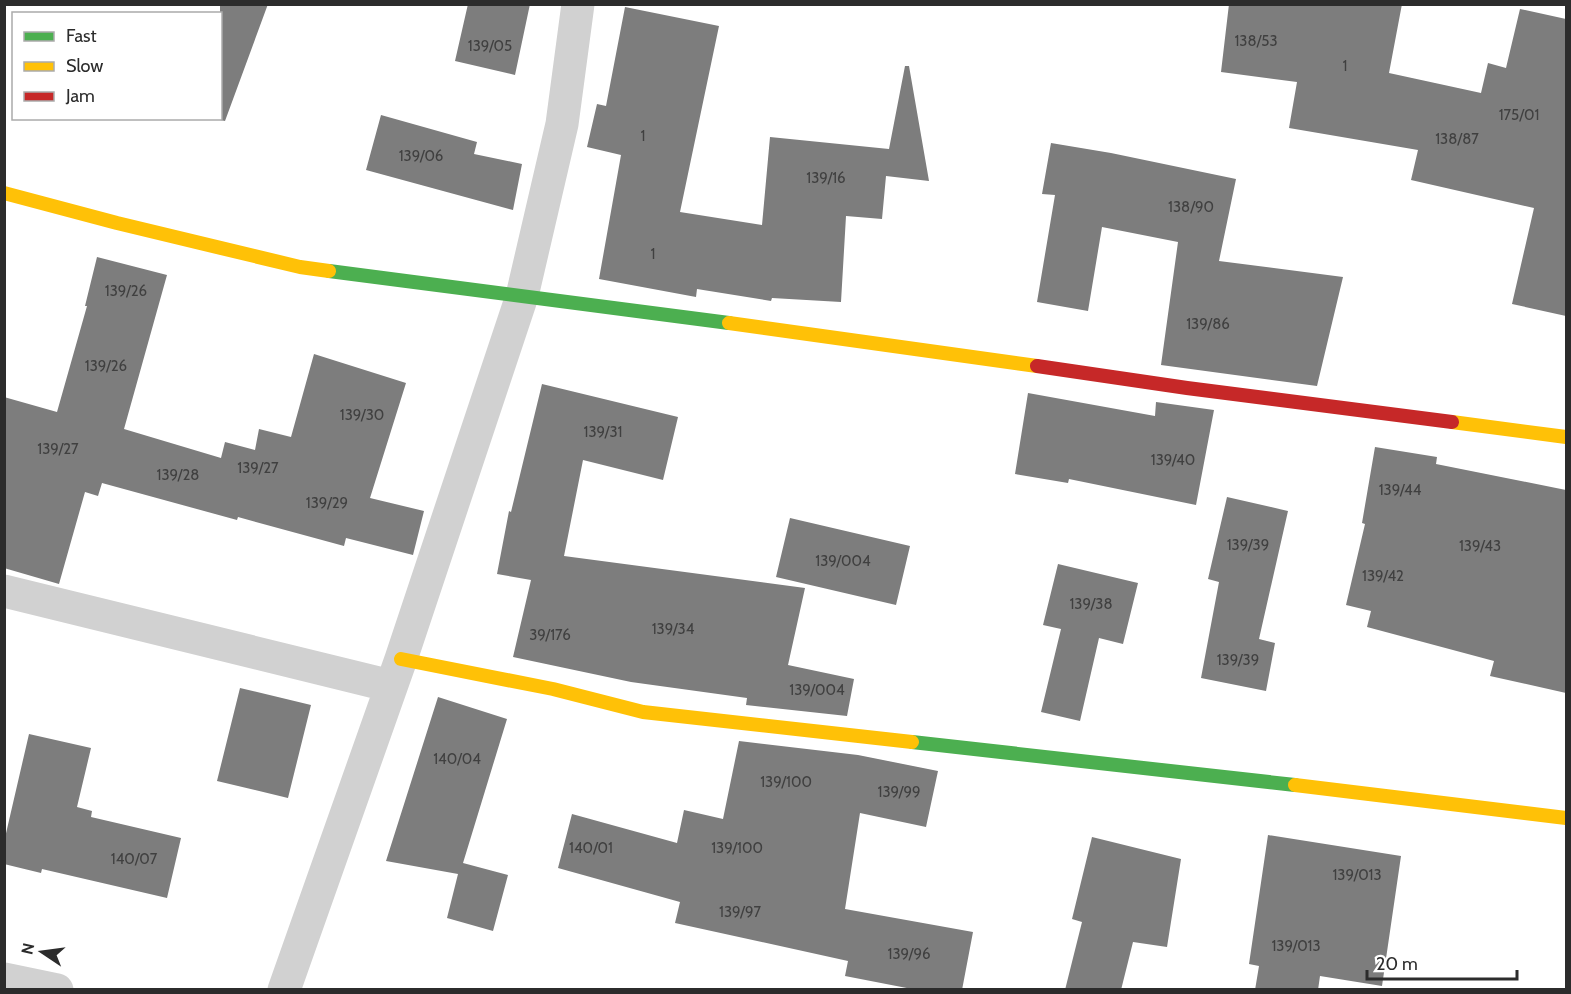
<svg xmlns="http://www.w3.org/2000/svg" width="1571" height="994" viewBox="0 0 1571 994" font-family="Cabin,sans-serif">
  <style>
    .building { fill: #7d7d7d }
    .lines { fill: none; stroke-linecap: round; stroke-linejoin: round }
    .street { stroke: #d1d1d1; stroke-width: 33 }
    .fast { stroke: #4caf50; stroke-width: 14 }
    .slow { stroke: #ffc107; stroke-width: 14 }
    .jam { stroke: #c62828; stroke-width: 14 }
    .labels { text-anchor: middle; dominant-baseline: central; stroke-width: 6; stroke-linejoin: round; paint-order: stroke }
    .number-label { font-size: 15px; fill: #404040 }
  </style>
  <rect width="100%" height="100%" fill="#fff"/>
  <!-- building -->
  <path class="building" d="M 220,4 L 268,4 L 225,121 L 220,120 Z
    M 468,4 L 530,4 L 515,75 L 455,61 Z
    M 1229,4 L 1402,4 L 1389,73 L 1481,93 L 1488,63 L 1506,68 L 1520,9 L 1566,19 L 1566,316 L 1512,304 L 1534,208 L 1411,180 L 1418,150 L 1289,128 L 1297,82 L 1221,72 Z
    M 625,7 L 719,26 L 680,212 L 762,225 L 770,137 L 889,149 L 905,66 L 909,66 L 929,181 L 886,176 L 882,219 L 846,216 L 841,302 L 772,298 L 771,301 L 697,289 L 696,297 L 599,279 L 621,155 L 587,147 L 597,104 L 606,106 Z
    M 381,115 L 477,142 L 474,154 L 522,164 L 513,210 L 366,170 Z
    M 1051,143 L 1111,153 L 1236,179 L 1219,261 L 1343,277 L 1317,386 L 1161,365 L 1178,242 L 1102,227 L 1088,311 L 1037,302 L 1055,195 L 1042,194 Z
    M 97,257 L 167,275 L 124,429 L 221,458 L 225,442 L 255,450 L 259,429 L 291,437 L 314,354 L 406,383 L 370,498 L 424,511 L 413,555 L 346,538 L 344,546 L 238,517 L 237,520 L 102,483 L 98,496 L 85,492 L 59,584 L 4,568 L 4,397 L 57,412 L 87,306 L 85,306 Z
    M 542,384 L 678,417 L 663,480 L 583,460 L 564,556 L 805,588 L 788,665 L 854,679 L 847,716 L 746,705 L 747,698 L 631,682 L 513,657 L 531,580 L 497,574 L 509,511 L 511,512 Z
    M 1028,393 L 1155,416 L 1156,402 L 1214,410 L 1196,505 L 1069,479 L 1068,483 L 1015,474 Z
    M 1375,447 L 1437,457 L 1436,464 L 1566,490 L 1566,693 L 1490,676 L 1494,661 L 1367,627 L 1371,611 L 1346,605 L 1365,524 L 1362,523 Z
    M 1227,497 L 1288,511 L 1259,639 L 1275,643 L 1266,691 L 1201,678 L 1219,582 L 1208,579 Z
    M 790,518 L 910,546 L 896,605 L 776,577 Z
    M 1058,564 L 1138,583 L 1123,644 L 1099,638 L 1080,721 L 1041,712 L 1061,629 L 1043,625 Z
    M 240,688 L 311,705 L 288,798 L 217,781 Z
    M 438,697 L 507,719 L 463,863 L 508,875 L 493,931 L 447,918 L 458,874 L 386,861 Z
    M 29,734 L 91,748 L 77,807 L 92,811 L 91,817 L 181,838 L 167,898 L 42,869 L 41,873 L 4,864 L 4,842 Z
    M 739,741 L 858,755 L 938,771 L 926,827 L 860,813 L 845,909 L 973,932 L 962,990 L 917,990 L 845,976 L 848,961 L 675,923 L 680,902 L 558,868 L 572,814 L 677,843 L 684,810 L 723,819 Z
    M 1268,835 L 1401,856 L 1382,986 L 1320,976 L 1318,990 L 1255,990 L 1259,966 L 1249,964 Z
    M 1092,837 L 1181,859 L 1167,947 L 1133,942 L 1121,990 L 1065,990 L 1082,922 L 1072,919 Z"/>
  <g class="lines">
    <!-- street -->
    <path class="street" d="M 4,591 L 391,686
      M 4,979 L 57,990
      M 284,990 L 401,659 L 522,296 L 562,124 L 578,4"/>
    <!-- fast -->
    <path class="fast" d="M 329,271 L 729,323
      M 912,742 L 1295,785"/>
    <!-- slow -->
    <path class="slow" d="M 4,193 L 117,223 L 300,267 L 329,271
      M 729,323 L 1037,366
      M 1452,422 L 1566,437
      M 401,659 L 553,689 L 643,712 L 912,742
      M 1295,785 L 1566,818"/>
    <!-- jam -->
    <path class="jam" d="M 1037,366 L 1187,388 L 1452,422"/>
  </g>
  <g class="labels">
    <!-- number labels -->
    <g class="number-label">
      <text x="1256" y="41">138/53</text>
      <text x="490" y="46">139/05</text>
      <text x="1345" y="66">1</text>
      <text x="1519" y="115">175/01</text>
      <text x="643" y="136">1</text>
      <text x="1457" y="139">138/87</text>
      <text x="421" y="156">139/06</text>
      <text x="826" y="178">139/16</text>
      <text x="1191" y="207">138/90</text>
      <text x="653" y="254">1</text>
      <text x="126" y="291">139/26</text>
      <text x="1208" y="324">139/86</text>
      <text x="106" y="366">139/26</text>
      <text x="362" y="415">139/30</text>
      <text x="603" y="432">139/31</text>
      <text x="58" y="449">139/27</text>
      <text x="1173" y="460">139/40</text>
      <text x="258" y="468">139/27</text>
      <text x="178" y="475">139/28</text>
      <text x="1400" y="490">139/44</text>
      <text x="327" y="503">139/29</text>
      <text x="1248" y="545">139/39</text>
      <text x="1480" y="546">139/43</text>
      <text x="843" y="561">139/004</text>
      <text x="1383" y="576">139/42</text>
      <text x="1091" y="604">139/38</text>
      <text x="673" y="629">139/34</text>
      <text x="550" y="635">39/176</text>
      <text x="1238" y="660">139/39</text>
      <text x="817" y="690">139/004</text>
      <text x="457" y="759">140/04</text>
      <text x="786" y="782">139/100</text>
      <text x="899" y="792">139/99</text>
      <text x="591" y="848">140/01</text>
      <text x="737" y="848">139/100</text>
      <text x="134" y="859">140/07</text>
      <text x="1357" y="875">139/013</text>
      <text x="740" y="912">139/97</text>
      <text x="1296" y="946">139/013</text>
      <text x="909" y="954">139/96</text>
    </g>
  </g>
  <!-- border -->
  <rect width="1571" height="994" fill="none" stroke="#2c2c2c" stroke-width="12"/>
  <!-- legend -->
  <rect x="12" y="12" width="210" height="108" fill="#ffffff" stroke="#ababab" stroke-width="1.5"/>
  <rect x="24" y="32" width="30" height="9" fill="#4caf50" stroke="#ababab" stroke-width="1.5"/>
  <text x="66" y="42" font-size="18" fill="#2c2c2c">Fast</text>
  <rect x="24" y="62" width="30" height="9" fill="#ffc107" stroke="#ababab" stroke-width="1.5"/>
  <text x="66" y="72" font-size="18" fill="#2c2c2c">Slow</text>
  <rect x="24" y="92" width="30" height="9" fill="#c62828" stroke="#ababab" stroke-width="1.5"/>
  <text x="66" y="102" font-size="18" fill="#2c2c2c">Jam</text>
  <!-- north arrow -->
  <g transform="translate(42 952) rotate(283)" stroke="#ffffff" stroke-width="4.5" paint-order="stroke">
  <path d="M0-4.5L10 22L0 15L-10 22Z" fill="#2c2c2c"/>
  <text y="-9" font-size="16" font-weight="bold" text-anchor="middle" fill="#2c2c2c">N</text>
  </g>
  <!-- scale -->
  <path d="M1367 970v9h150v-9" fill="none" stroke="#2c2c2c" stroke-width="3"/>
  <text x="1376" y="970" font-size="18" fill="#2c2c2c" stroke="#ffffff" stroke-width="4.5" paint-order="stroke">20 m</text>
</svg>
